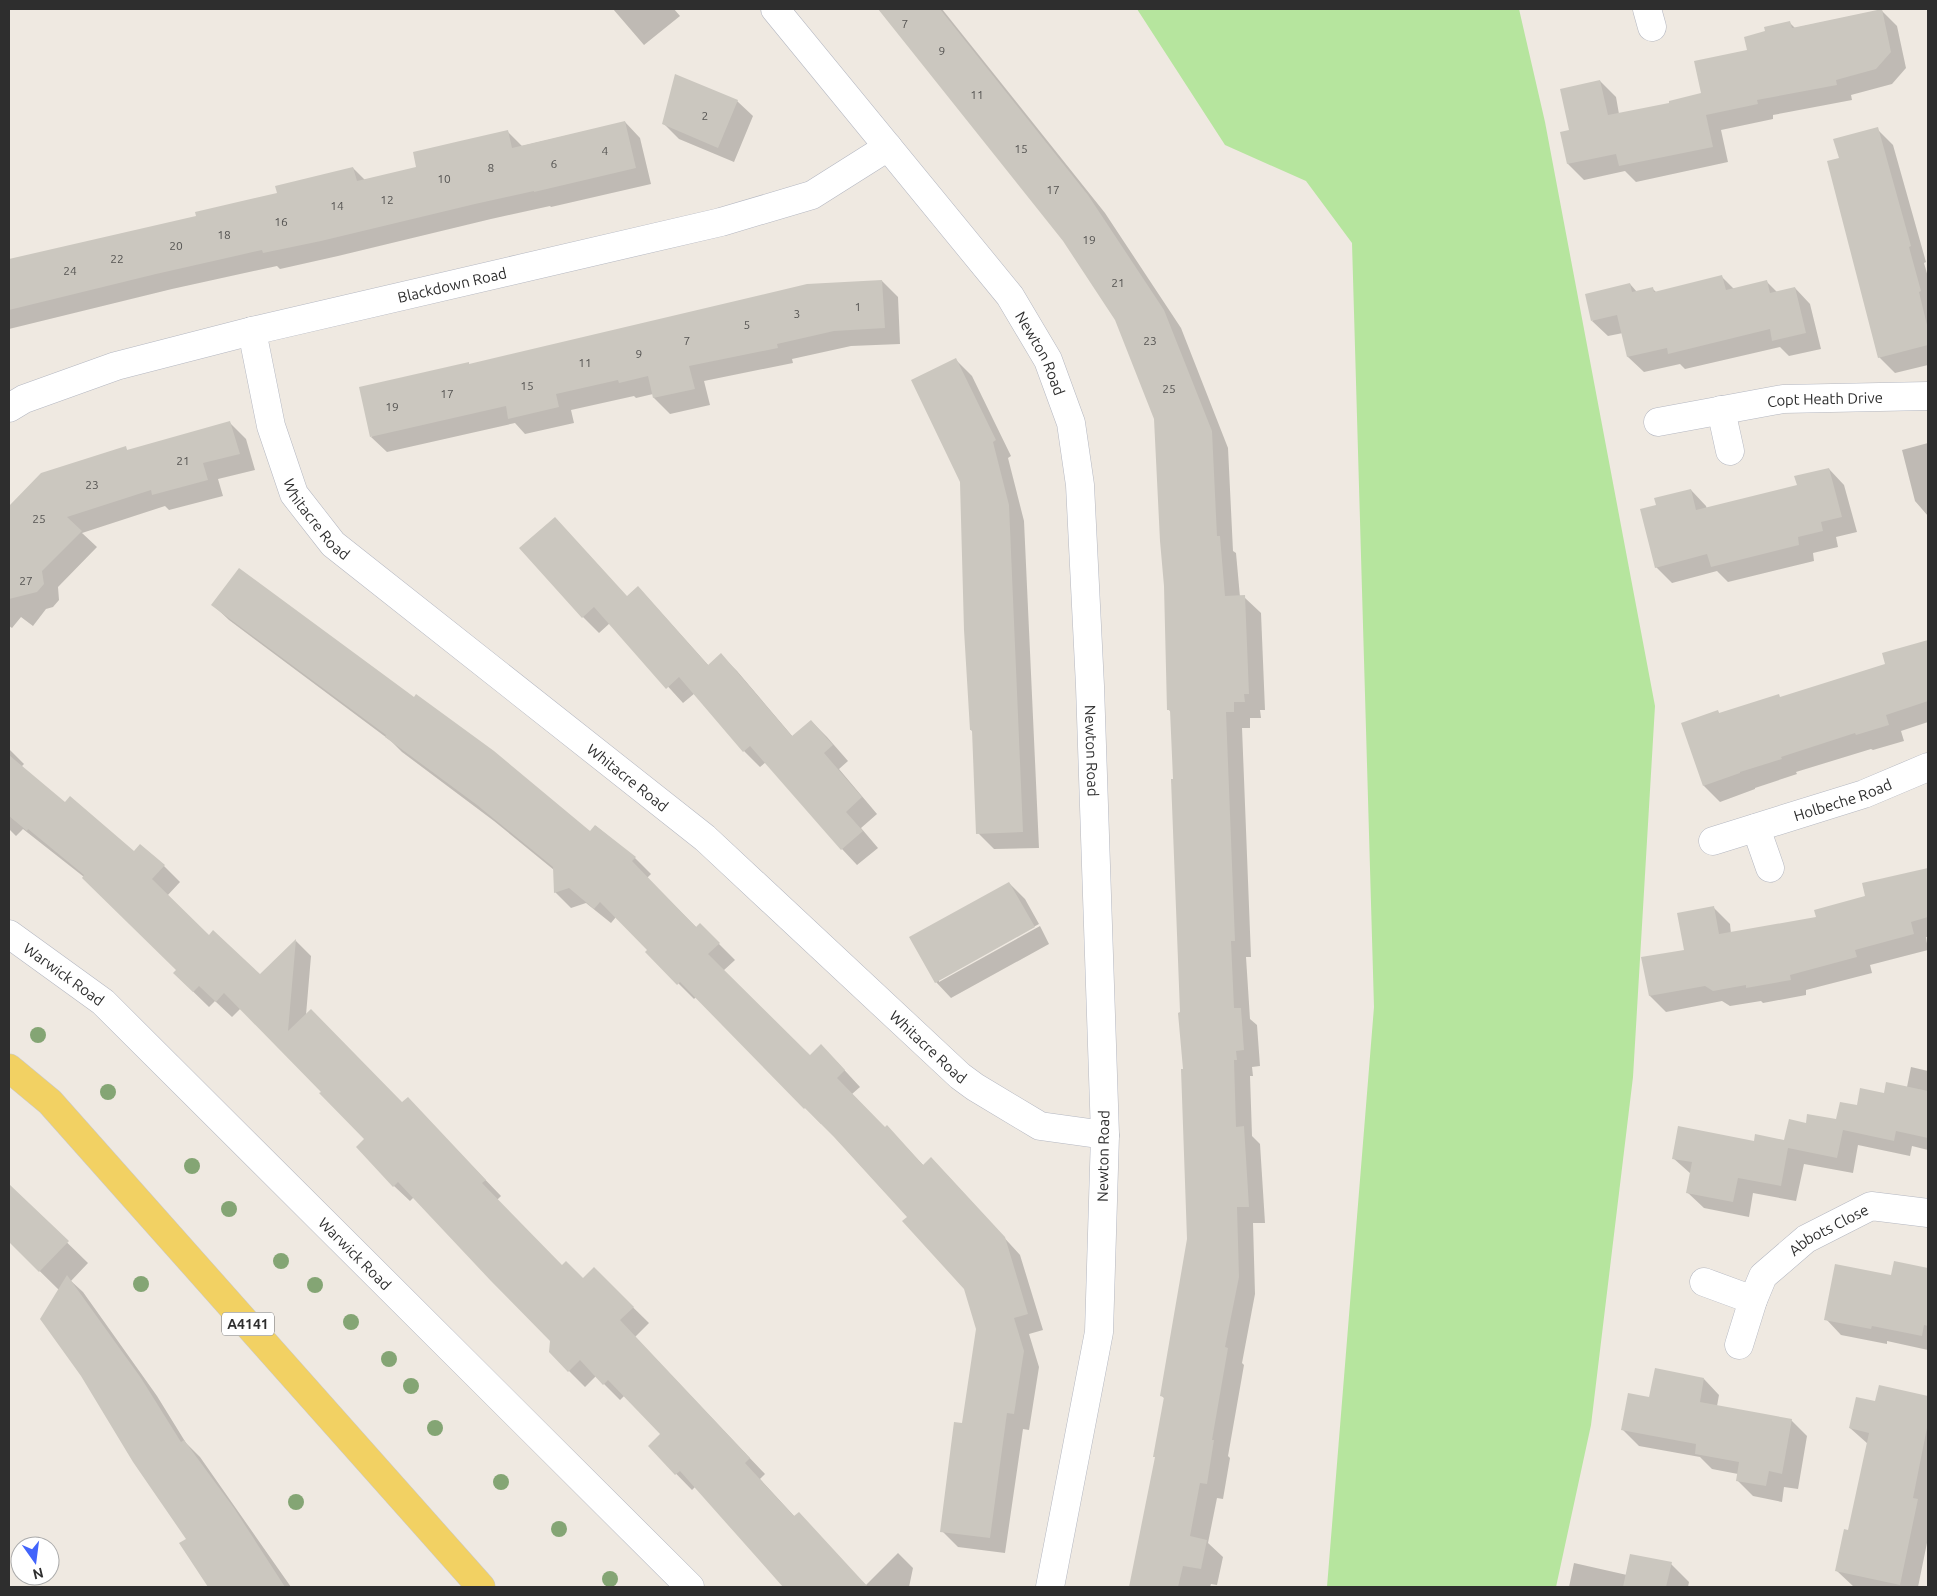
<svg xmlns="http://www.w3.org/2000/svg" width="1937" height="1596" viewBox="0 0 1937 1596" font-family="Ubuntu,sans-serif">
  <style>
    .green { fill: #b6e59e }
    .shadow { fill: #0003 }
    .building { fill: #cbc7bf }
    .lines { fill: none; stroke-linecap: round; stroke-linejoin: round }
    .minor-casing { stroke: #b4b7c1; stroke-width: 29 }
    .major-casing { stroke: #c9c9c9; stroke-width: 29 }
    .minor { stroke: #fff; stroke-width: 28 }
    .major { stroke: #f2d163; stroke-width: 28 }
    .tree { fill: #84a574 }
    .labels { text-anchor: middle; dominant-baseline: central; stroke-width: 5; stroke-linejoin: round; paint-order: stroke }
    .number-label { font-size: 12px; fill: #555452 }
    .shield { fill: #fff; stroke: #6d6d6d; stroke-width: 1 }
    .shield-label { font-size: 14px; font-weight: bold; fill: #2e2e2e }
    .street-label { font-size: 15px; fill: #2e2e2e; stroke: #fff }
  </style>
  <rect width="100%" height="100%" fill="#efe9e1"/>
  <!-- green -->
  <path class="green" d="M 1137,9 L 1519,9 L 1545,122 L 1655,706 L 1633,1077 L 1591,1425 L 1556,1587 L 1327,1587 L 1374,1007 L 1352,243 L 1306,181 L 1225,145 Z"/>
  <!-- shadow -->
  <path class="shadow" d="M 613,9 L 674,9 L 680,16 L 644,45 Z
    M 880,9 L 942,9 L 1105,213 L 1181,328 L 1228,448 L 1233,551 L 1236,553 L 1240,597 L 1244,597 L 1261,613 L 1265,710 L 1260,710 L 1261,718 L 1250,718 L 1250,728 L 1242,728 L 1251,957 L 1246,957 L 1250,1019 L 1257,1025 L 1260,1066 L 1252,1067 L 1253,1076 L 1250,1076 L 1252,1136 L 1260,1144 L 1265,1223 L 1253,1223 L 1255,1294 L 1242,1363 L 1244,1365 L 1228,1456 L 1230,1458 L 1223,1499 L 1217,1498 L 1208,1543 L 1223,1557 L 1217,1585 L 1211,1584 L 1210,1587 L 1130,1587 L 1156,1458 L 1155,1457 L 1165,1399 L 1162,1396 L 1189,1239 L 1174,780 L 1171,712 L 1168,709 L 1165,586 L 1155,419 L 1116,319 L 1064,240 Z
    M 1881,10 L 1897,26 L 1906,68 L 1892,84 L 1851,95 L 1852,100 L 1773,115 L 1773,119 L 1721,130 L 1728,162 L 1636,182 L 1625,171 L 1584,180 L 1568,164 L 1571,131 L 1600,81 L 1616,97 L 1619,114 L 1671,104 L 1703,94 L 1766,32 L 1789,22 L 1795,28 Z
    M 737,101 L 753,116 L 734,162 L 679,139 L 663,123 Z
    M 625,122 L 640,138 L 651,184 L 551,207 L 550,206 L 491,219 L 338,256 L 280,269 L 277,266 L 172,289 L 9,329 L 9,260 L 197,217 L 278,194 L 353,168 L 365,180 L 418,168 L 507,131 L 522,146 Z
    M 1877,129 L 1893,145 L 1926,262 L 1924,263 L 1928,277 L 1928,365 L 1895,373 L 1879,357 L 1840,159 Z
    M 1722,277 L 1734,289 L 1767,282 L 1777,292 L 1795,288 L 1810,304 L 1821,349 L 1789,356 L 1780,347 L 1685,369 L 1680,364 L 1644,372 L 1628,357 L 1623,333 L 1608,336 L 1592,321 L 1630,284 L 1637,292 L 1652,288 L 1657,293 Z
    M 882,281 L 898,297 L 900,344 L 851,346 L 792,359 L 793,363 L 704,381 L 710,405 L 670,414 L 654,398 L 653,394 L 636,398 L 634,396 L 571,410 L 574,423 L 525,434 L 515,423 L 387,452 L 371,437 L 469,365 Z
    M 956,360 L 972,376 L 1011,456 L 1008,458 L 1024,521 L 1039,848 L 994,849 L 978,833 L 973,732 L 971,730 Z
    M 230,423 L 246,439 L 255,470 L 218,479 L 223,496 L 169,510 L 165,506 L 82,533 L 97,547 L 58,587 L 59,600 L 53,607 L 46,609 L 33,626 L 21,617 L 12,628 L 9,626 L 9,507 L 42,475 L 125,448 L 128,451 Z
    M 1928,443 L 1928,516 L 1915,501 L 1902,450 Z
    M 1829,469 L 1844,485 L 1857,532 L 1836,537 L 1838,547 L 1813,553 L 1814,561 L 1728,582 L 1717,571 L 1672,583 L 1656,567 L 1658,506 L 1691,490 L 1706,506 L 1707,509 L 1798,486 Z
    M 555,518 L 627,597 L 638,587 L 709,666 L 721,655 L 737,671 L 793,737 L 811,721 L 827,737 L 848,761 L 839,769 L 877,814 L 861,828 L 878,848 L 857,865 L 842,849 L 766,762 L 760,767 L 744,751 L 695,693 L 683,703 L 610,623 L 599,633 L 583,617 L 521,549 Z
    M 213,605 L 591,833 L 596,826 L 635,858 L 651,874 L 647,878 L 697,928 L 700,925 L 735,960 L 723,971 L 810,1056 L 837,1062 L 860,1087 L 852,1094 L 885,1128 L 887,1127 L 924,1166 L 947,1175 L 1020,1255 L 1043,1330 L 1029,1334 L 1039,1367 L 1029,1430 L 1023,1429 L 1005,1553 L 958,1547 L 942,1531 L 963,1425 L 978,1329 L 965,1288 L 908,1217 L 822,1123 L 821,1124 L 696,997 L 694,999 L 647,952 L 649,950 L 616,917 L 611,923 L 586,903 L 571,908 L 555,892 L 554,870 L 494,821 L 402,752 L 391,741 L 229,620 Z
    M 1928,641 L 1928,722 L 1901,731 L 1904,741 L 1873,750 L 1871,749 L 1796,772 L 1797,774 L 1755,788 L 1755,789 L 1720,802 L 1704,786 L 1718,712 L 1720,714 L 1781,698 L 1887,665 L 1883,654 Z
    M 9,749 L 24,764 L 21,767 L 65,804 L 134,852 L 140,845 L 164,866 L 180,882 L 167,896 L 209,936 L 260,975 L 296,941 L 311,956 L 306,1015 L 403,1104 L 423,1115 L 501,1196 L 497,1200 L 562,1267 L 584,1280 L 594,1269 L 649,1323 L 635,1337 L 765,1474 L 760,1479 L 795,1517 L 866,1585 L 898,1553 L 913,1568 L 909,1587 L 786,1587 L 696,1486 L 692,1490 L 649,1446 L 662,1434 L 625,1395 L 620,1400 L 596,1376 L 585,1387 L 550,1352 L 551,1341 L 414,1197 L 410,1201 L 394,1186 L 366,1139 L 322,1092 L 241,1008 L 232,1017 L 215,1001 L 209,1007 L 174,973 L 178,970 L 84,877 L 23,829 L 16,836 L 9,829 Z
    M 1928,869 L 1928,937 L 1926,937 L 1928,950 L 1870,965 L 1872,973 L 1806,990 L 1806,995 L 1763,1003 L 1761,1001 L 1730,1006 L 1722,1001 L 1666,1012 L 1650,996 L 1642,958 L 1686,951 L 1714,908 L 1730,924 L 1731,934 L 1818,918 L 1866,897 L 1863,884 Z
    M 1009,883 L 1025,899 L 1039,924 L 939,979 L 939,982 L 1040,926 L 1049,944 L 951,998 L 936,982 Z
    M 1911,1067 L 1928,1071 L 1928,1150 L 1912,1146 L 1910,1156 L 1858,1145 L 1853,1173 L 1804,1164 L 1796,1201 L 1753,1193 L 1749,1217 L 1704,1208 L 1688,1193 L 1691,1174 L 1673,1158 L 1755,1143 L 1785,1142 L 1807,1124 L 1837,1121 L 1858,1106 L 1885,1094 L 1907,1087 Z
    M 9,1186 L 88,1263 L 71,1281 L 83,1292 L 157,1396 L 186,1443 L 200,1457 L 291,1587 L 213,1587 L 202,1577 L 188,1539 L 59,1290 L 9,1241 Z
    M 1895,1263 L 1928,1269 L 1928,1350 L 1887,1341 L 1887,1344 L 1841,1335 L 1826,1319 L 1892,1276 Z
    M 1704,1379 L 1719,1395 L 1717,1406 L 1791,1420 L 1807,1436 L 1798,1489 L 1784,1487 L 1782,1502 L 1753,1496 L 1737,1480 L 1738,1474 L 1712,1469 L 1700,1457 L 1639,1446 L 1623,1430 L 1650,1398 Z
    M 1880,1387 L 1928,1398 L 1928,1538 L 1918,1587 L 1854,1587 L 1837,1571 L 1849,1531 L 1868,1444 L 1850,1428 L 1876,1403 Z
    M 1574,1563 L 1627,1575 L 1671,1564 L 1689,1582 L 1688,1587 L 1569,1587 Z"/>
  <!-- building -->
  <path class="building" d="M 878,9 L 940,9 L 1088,195 L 1164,310 L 1212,431 L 1217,536 L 1220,536 L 1225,596 L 1245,595 L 1249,694 L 1244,694 L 1245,702 L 1234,702 L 1234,712 L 1226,712 L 1235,941 L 1231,941 L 1234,1008 L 1241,1008 L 1244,1050 L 1236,1051 L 1237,1060 L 1234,1060 L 1236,1127 L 1244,1126 L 1249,1207 L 1237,1207 L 1239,1277 L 1225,1347 L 1228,1348 L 1212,1440 L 1214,1440 L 1207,1484 L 1200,1483 L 1190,1536 L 1207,1540 L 1201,1569 L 1183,1566 L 1178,1587 L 1129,1587 L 1155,1457 L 1153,1457 L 1164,1397 L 1160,1396 L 1187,1239 L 1181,1069 L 1183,1069 L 1178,1013 L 1180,1012 L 1171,779 L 1173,779 L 1170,710 L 1167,710 L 1164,586 L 1160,541 L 1154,419 L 1115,320 L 1063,241 Z
    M 1882,9 L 1891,52 L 1876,69 L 1836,80 L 1837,85 L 1757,100 L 1758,104 L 1706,115 L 1713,147 L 1619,166 L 1616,154 L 1567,164 L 1560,132 L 1569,130 L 1560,89 L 1600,80 L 1608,115 L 1669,103 L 1669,101 L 1701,93 L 1694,61 L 1747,50 L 1744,37 L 1765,31 L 1764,27 L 1790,21 L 1792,28 Z
    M 675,74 L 738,100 L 718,148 L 662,124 Z
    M 625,121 L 636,168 L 534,192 L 534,191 L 475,204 L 321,241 L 263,253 L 262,250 L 156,274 L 9,310 L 9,259 L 196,216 L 195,212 L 277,193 L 275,186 L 353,167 L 357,181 L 416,167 L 413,152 L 460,141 L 508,130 L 512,148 Z
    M 1878,127 L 1911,246 L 1909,247 L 1921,291 L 1919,292 L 1928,329 L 1928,345 L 1878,358 L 1827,161 L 1839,158 L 1833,139 Z
    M 1722,275 L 1726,290 L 1767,280 L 1770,293 L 1795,287 L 1806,333 L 1772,341 L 1770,329 L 1668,354 L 1667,348 L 1627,357 L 1617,315 L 1591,321 L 1585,294 L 1630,283 L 1632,292 L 1653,287 L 1654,292 Z
    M 882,280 L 885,328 L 834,331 L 777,344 L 778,348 L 689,366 L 695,389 L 653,398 L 648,376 L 619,383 L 618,380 L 556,394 L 559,407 L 508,419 L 506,406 L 370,437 L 359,387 L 469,362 L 469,364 L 807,284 Z
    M 956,358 L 996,440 L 993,442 L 1009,505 L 1023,832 L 976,834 L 972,730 L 970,730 L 964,630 L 960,482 L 911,380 Z
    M 230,421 L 240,454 L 203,463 L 208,480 L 152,495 L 151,490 L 67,517 L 82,531 L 42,571 L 44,584 L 37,592 L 9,599 L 9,506 L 41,473 L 126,446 L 127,450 Z
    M 1829,468 L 1842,517 L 1821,522 L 1823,531 L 1798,537 L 1799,545 L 1711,567 L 1707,554 L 1655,568 L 1640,509 L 1656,505 L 1654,498 L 1691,489 L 1696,510 L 1797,485 L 1794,476 Z
    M 555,517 L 627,596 L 638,586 L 708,665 L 721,653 L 792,736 L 811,720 L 833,745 L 824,753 L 862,797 L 846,812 L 863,831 L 841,850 L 750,746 L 743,752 L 679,677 L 666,689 L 594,607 L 582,618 L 519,548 Z
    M 239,568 L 414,697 L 416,694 L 494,751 L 590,831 L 595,825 L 636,857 L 632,861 L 696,927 L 700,923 L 720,943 L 708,954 L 810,1055 L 821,1044 L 845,1070 L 837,1078 L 885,1127 L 887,1125 L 923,1165 L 931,1157 L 1005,1237 L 1028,1314 L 1014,1318 L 1024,1351 L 1014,1414 L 1007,1413 L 990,1538 L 940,1532 L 954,1422 L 962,1423 L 976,1329 L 964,1289 L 902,1221 L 907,1217 L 834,1137 L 805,1108 L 804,1109 L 680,982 L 677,985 L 645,952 L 647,950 L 600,902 L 594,909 L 569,888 L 554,893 L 553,867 L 477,805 L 385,737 L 386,735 L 211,605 Z
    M 1928,640 L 1928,701 L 1886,715 L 1889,725 L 1856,735 L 1855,733 L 1781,757 L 1782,759 L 1740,772 L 1740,773 L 1703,786 L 1681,723 L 1718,710 L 1719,713 L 1779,694 L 1780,697 L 1885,664 L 1882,653 Z
    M 9,755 L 65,802 L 70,796 L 134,851 L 140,844 L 165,865 L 152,879 L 209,935 L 213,930 L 260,974 L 296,939 L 288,1031 L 311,1009 L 402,1102 L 408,1097 L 486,1180 L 482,1183 L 562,1265 L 566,1261 L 583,1278 L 594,1267 L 634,1307 L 620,1320 L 750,1458 L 745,1463 L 794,1516 L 799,1512 L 868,1587 L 783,1587 L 680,1471 L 675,1475 L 648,1446 L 660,1434 L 608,1380 L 603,1385 L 580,1360 L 568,1372 L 549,1352 L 550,1341 L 491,1281 L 398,1182 L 393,1187 L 356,1147 L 364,1139 L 319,1093 L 321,1092 L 224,993 L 216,1002 L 199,986 L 193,992 L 173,973 L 176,970 L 82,878 L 84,875 L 28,829 L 27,831 L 9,816 Z
    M 1928,868 L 1928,917 L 1911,922 L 1914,934 L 1855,950 L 1857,957 L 1790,975 L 1791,980 L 1746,988 L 1746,985 L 1713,991 L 1705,986 L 1649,996 L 1641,957 L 1684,950 L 1677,913 L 1714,906 L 1719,934 L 1816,917 L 1814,910 L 1865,896 L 1862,883 Z
    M 1009,882 L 1035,927 L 935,983 L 909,937 Z
    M 1886,1082 L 1928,1091 L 1928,1138 L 1896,1131 L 1894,1141 L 1843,1130 L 1837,1158 L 1788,1148 L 1781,1186 L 1738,1178 L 1733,1202 L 1686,1193 L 1692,1162 L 1672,1159 L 1678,1126 L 1754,1141 L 1755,1134 L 1784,1140 L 1789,1119 L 1806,1123 L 1807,1114 L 1836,1119 L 1840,1102 L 1857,1105 L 1860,1088 L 1884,1093 Z
    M 9,1184 L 69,1241 L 39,1272 L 9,1242 Z
    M 1894,1261 L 1928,1268 L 1928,1326 L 1924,1325 L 1922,1336 L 1872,1326 L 1871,1329 L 1824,1320 L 1835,1264 L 1891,1275 Z
    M 67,1275 L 141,1378 L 181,1442 L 184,1440 L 234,1508 L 285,1587 L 208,1587 L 179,1543 L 186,1539 L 133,1462 L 81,1376 L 40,1319 Z
    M 1655,1368 L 1704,1378 L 1700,1402 L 1792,1419 L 1782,1474 L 1769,1471 L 1766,1486 L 1736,1481 L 1739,1462 L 1695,1454 L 1696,1444 L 1621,1430 L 1628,1393 L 1649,1397 Z
    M 1879,1385 L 1928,1396 L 1928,1423 L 1913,1498 L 1918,1499 L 1900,1585 L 1835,1571 L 1844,1529 L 1848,1530 L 1869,1433 L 1849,1428 L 1856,1397 L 1875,1401 Z
    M 1630,1554 L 1672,1562 L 1666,1587 L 1623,1587 Z"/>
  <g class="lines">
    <defs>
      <g id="minor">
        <path id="s1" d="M 775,9 L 1010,296 L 1048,360 L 1071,423 L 1080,485 L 1090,686 L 1105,1135 L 1099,1332 L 1050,1587"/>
        <path d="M 1647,9 L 1652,27"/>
        <path id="s2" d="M 252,331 L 271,426 L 294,494 L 333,544 L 705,838 L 960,1076 L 975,1087 L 1040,1126 L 1105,1135"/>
        <path id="s3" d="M 9,408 L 24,399 L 116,366 L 252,331 L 721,222 L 812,195 L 888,147"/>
        <path d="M 1721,410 L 1730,451"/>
        <path id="s4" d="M 1658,422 L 1783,399 L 1928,396"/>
        <path d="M 1756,828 L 1770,868"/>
        <path id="s5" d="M 1713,841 L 1864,794 L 1928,767"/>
        <path id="s6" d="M 9,934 L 103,1002 L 690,1587"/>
        <path d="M 1704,1282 L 1753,1300"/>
        <path id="s7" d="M 1739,1345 L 1753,1300 L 1763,1276 L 1806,1239 L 1871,1206 L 1928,1213"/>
      </g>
      <path id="major" d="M 9,1068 L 50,1102 L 481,1587"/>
    </defs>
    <!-- minor casing -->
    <use href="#minor" class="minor-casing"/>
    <!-- major casing -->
    <use href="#major" class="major-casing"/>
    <!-- minor -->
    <use href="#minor" class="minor"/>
    <!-- major -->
    <use href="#major" class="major"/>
  </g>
  <!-- trees -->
  <g class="tree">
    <circle cx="38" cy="1035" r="8"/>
    <circle cx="108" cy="1092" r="8"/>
    <circle cx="192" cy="1166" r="8"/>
    <circle cx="229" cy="1209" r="8"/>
    <circle cx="281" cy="1261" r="8"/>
    <circle cx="141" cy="1284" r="8"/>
    <circle cx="315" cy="1285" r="8"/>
    <circle cx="351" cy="1322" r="8"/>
    <circle cx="389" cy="1359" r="8"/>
    <circle cx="411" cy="1386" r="8"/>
    <circle cx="435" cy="1428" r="8"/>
    <circle cx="501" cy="1482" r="8"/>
    <circle cx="296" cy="1502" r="8"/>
    <circle cx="559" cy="1529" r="8"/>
    <circle cx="610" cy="1579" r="8"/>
  </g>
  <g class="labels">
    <!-- number labels -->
    <g class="number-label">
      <text x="905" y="23">7</text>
      <text x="942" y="50">9</text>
      <text x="977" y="94">11</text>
      <text x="705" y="115">2</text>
      <text x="1021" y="148">15</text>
      <text x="605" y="150">4</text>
      <text x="554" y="163">6</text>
      <text x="491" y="167">8</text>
      <text x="444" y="178">10</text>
      <text x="1053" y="189">17</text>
      <text x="387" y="199">12</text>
      <text x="337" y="205">14</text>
      <text x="281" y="221">16</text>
      <text x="224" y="234">18</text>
      <text x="1089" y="239">19</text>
      <text x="176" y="245">20</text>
      <text x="117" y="258">22</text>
      <text x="70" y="270">24</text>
      <text x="1118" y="282">21</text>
      <text x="858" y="306">1</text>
      <text x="797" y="313">3</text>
      <text x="747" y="324">5</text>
      <text x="687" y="340">7</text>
      <text x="1150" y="340">23</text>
      <text x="639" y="353">9</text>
      <text x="585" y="362">11</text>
      <text x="527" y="385">15</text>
      <text x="1169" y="388">25</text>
      <text x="447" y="393">17</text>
      <text x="392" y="406">19</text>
      <text x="183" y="460">21</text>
      <text x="92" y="484">23</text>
      <text x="39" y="518">25</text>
      <text x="26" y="580">27</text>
    </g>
    <!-- shield labels -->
    <rect class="shield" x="222" y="1312.5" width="52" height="23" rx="4"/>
    <g class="shield-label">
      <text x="248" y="1324">A4141</text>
    </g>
    <!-- street labels -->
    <g class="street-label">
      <text stroke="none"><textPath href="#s3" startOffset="461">Blackdown Road</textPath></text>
      <text stroke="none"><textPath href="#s1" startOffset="436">Newton Road</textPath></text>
      <text stroke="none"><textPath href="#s4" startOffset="169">Copt Heath Drive</textPath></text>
      <text stroke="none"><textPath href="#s2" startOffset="202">Whitacre Road</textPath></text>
      <text stroke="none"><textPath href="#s1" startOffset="841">Newton Road</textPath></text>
      <text stroke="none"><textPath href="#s2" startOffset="608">Whitacre Road</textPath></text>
      <text stroke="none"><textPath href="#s5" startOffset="136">Holbeche Road</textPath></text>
      <text stroke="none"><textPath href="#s6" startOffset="68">Warwick Road</textPath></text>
      <text stroke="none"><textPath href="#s2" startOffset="1012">Whitacre Road</textPath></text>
      <text transform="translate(1103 1156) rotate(-89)">Newton Road</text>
      <text stroke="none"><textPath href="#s7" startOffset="154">Abbots Close</textPath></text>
      <text stroke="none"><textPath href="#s6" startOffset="472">Warwick Road</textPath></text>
    </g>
  </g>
  <!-- border -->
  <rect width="1937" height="1596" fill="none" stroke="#2e2e2e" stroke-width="20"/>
  <!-- north arrow -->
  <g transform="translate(35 1561) rotate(166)"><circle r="24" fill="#ffffff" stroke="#ababab"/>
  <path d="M0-4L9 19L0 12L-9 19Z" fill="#4264fb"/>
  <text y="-8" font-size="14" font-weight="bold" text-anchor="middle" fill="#2e2e2e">N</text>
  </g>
</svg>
